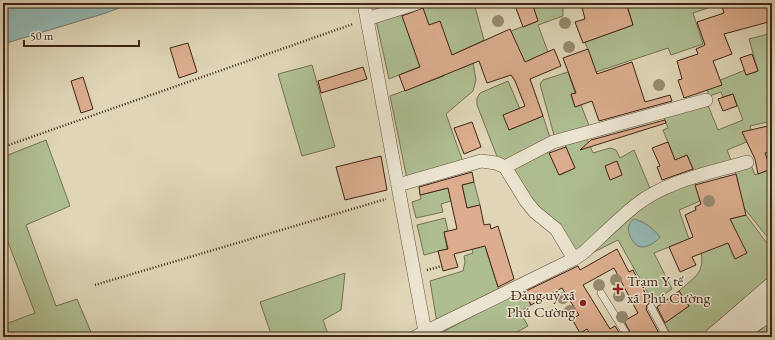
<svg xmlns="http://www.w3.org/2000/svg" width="775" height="340" viewBox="0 0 775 340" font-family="'EB Garamond',serif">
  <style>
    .green { fill: #aebe91; stroke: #767052 }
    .water { fill: #94b8b4; stroke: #727c74 }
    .building { fill: #dcae8f; stroke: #3f2314 }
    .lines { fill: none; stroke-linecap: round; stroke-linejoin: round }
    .lane-casing { stroke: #67503d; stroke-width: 8 }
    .street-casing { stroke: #67503d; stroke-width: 14 }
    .secondary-casing { stroke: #3f2314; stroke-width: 20 }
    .path { stroke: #3f2314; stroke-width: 2.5; stroke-dasharray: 1 2; stroke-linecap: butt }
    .lane { stroke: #eae4d0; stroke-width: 7 }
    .street { stroke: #eae4d0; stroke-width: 13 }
    .secondary { stroke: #eae4d0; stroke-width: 19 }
    .tree { fill: #96896e }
    .poi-dot { fill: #8f2418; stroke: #eae4d0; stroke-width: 1.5 }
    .labels { text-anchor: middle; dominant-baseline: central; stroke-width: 3; stroke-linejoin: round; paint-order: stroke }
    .poi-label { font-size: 15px; fill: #3f2314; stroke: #eae4d0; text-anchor: start }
  </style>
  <rect width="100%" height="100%" fill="#dfd6b7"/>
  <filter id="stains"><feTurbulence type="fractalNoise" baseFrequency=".005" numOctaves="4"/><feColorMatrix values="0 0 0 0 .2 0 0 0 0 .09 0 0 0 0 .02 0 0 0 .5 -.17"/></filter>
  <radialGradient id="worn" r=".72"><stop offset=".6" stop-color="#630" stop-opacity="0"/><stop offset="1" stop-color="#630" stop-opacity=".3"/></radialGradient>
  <!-- green -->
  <path class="green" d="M 428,3 L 474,3 L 484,40 L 452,55 L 457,70 L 473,63 L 476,80 L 473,91 L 446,114 L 463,162 L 407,179 L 390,96 L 444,76 L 422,5 Z
    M 532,3 L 563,3 L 563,16 L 538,25 L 548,52 L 523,63 L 511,31 L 538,21 Z
    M 630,3 L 713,3 L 714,6 L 693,13 L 703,44 L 671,55 L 668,48 L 596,72 L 585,42 L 633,25 L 627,6 L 630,5 Z
    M 401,12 L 413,47 L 431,62 L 389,79 L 376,20 Z
    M 772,33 L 772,121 L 750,126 L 754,139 L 727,150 L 731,160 L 694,171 L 687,155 L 675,160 L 663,130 L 668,128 L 663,115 L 707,103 L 718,130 L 743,120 L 733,94 L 723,97 L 721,92 L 709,96 L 706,86 L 745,70 L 747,75 L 758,71 L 749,39 Z
    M 312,65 L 335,147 L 302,156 L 278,74 Z
    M 568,72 L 575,93 L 571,95 L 575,107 L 581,105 L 590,128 L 555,139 L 540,84 L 543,80 Z
    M 508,81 L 520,109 L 509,130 L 543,116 L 551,141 L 506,164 L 498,159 L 477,105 L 477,98 L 480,93 Z
    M 585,134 L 593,153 L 610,148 L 616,150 L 620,158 L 634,150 L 651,191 L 574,254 L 508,168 L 547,148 L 560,175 L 575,168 L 563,141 Z
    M 46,140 L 70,206 L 26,225 L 56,306 L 77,299 L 93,337 L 3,337 L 3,325 L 35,313 L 5,234 L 3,235 L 3,157 Z
    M 772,156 L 772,190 L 768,192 L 772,201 L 772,243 L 744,208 L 735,171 L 751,165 L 755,175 L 771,169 L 767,158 Z
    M 474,182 L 480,205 L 467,208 L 462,185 Z
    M 695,182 L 700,201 L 679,210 L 689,239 L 654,253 L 672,289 L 653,302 L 618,240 L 592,253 L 645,205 L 672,191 Z
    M 448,188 L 451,201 L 441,204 L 443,212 L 416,218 L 412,202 L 421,199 L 420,195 Z
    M 746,215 L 772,250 L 772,280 L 707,337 L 672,337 L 656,308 L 664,302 L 674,316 L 689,306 L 679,291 C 693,278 705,274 701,253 L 726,220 Z
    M 445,218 L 448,231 L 444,232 L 447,249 L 424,255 L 417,225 Z
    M 479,227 L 499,290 L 437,323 L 430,281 L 463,271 L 465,262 L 464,256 L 473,253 L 469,237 Z
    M 345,273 L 341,310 L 323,320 L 329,337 L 272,337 L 260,302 Z
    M 522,290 L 531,305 L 520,312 L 528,326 L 508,337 L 439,337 L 439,334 Z
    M 772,317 L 772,337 L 740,337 Z"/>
  <!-- water -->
  <path class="water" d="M 3,3 L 132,3 L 106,13 L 3,44 Z
    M 634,219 C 645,222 653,228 660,237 C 657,242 644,250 638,246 C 629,240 624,225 634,219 Z"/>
  <!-- building -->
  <path class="building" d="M 514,3 L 532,3 L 538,21 L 523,27 Z
    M 581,3 L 626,3 L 633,25 L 583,43 L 575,22 L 585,19 Z
    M 721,3 L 772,3 L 772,21 L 724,34 L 732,54 L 713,61 L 722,85 L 684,98 L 678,80 L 682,79 L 677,61 L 698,54 L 696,49 L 705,45 L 697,22 L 724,13 Z
    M 423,8 L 429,25 L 440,21 L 452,55 L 510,29 L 525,62 L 554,49 L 561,66 L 530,79 L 543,116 L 509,130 L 503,115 L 525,106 L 515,81 L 511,75 L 487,83 L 479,61 L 405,91 L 399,75 L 420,67 L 402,16 Z
    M 188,43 L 197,72 L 179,78 L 170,48 Z
    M 588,49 L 597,74 L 632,62 L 645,102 L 670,95 L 672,101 L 599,121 L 592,101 L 575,107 L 571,94 L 576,93 L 563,58 Z
    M 752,54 L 758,71 L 746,75 L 740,58 Z
    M 363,67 L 367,79 L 321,93 L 318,81 Z
    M 83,77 L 93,109 L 81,113 L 71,81 Z
    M 733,94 L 737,106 L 723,111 L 718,99 Z
    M 665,120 L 666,123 L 580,150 L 591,140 Z
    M 472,122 L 481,147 L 464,154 L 454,128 Z
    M 772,125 L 772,151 L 765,153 L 771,169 L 758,174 L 755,159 L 742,132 Z
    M 668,142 L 675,160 L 687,155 L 693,169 L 662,180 L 657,167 L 660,166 L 652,148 Z
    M 566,147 L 575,168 L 559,175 L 549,153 Z
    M 381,156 L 387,190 L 345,200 L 336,167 Z
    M 617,161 L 622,175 L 610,180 L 605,166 Z
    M 472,172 L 474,182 L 462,185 L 467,208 L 480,205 L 484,225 L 490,224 L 491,229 L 498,226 L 514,279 L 498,287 L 485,246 L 454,254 L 458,267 L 443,271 L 438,251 L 448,249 L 444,232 L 457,229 L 448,188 L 420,195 L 419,187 Z
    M 736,174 L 746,215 L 730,219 L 747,253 L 735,259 L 728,243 L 692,257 L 696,265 L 680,272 L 669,247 L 693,237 L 685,215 L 696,210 L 695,207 L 701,204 L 695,185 Z
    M 617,249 L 629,272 L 633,270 L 650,302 L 647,305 L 646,309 L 661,337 L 633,337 L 624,321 L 638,313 L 614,268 L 583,285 L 610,329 L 615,326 L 622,337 L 592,337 L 587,329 L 580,333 L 572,319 L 579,315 L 562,288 L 531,305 L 524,292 L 578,266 L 580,270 Z
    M 679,291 L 689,306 L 665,323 L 657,307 Z"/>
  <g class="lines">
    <defs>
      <path id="lane" d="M 601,293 L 628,337
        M 651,307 L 667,337"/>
      <path id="street" d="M 364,3 L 426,337
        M 367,19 L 417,3
        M 505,167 L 553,142 L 706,100
        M 398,185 L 481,161 L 496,163 L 505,167 L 526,201 L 535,212 L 556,229 L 574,259
        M 415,337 L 574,259 L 583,253 C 601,237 617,220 636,205 C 666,181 710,173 747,162"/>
      <path id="secondary" d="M 714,337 L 772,287
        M 732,337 L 772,310"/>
    </defs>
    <!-- lane casing -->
    <use href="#lane" class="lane-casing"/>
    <!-- street casing -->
    <use href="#street" class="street-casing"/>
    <!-- secondary casing -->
    <use href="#secondary" class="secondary-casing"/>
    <!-- path -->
    <path class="path" d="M 3,147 L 353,24
      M 427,270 L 442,266
      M 95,285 L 386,199"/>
    <!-- lane -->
    <use href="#lane" class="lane"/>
    <!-- street -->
    <use href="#street" class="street"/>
    <!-- secondary -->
    <use href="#secondary" class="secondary"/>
  </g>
  <!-- trees -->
  <g class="tree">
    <circle cx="498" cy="21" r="6"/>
    <circle cx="565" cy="23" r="6"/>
    <circle cx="569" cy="47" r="6"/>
    <circle cx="659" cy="85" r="6"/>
    <circle cx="709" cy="201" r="6"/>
    <circle cx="616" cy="280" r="6"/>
    <circle cx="599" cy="285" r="6"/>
    <circle cx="619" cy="296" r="6"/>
    <circle cx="563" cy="298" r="6"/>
    <circle cx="570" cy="311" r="6"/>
    <circle cx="622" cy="317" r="6"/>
  </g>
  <!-- markers -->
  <g class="poi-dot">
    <path d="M616 283h4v4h4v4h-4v4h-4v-4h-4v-4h4z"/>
    <circle cx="583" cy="303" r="4"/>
  </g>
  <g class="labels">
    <!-- poi labels -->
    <g class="poi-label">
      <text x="627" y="280">Trạm Y tế<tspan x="627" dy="17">xã Phú Cường</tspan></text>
      <text x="575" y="294" text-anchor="end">Đảng uỷ xã<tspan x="575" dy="17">Phú Cường</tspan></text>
    </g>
  </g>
  <!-- margin -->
  <rect width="775" height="340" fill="none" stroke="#dfd6b7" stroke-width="16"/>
  <rect x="4" y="4" width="767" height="332" fill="none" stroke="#3f2314" stroke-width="2"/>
  <rect x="8" y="8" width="759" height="324" fill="none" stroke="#3f2314"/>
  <!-- scale -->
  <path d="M24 40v6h115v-6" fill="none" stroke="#3f2314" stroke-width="2"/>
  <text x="30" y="40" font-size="12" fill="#3f2314" stroke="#eae4d0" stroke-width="3" paint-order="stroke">50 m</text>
  <rect width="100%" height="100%" filter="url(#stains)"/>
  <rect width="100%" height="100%" fill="url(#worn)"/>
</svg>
